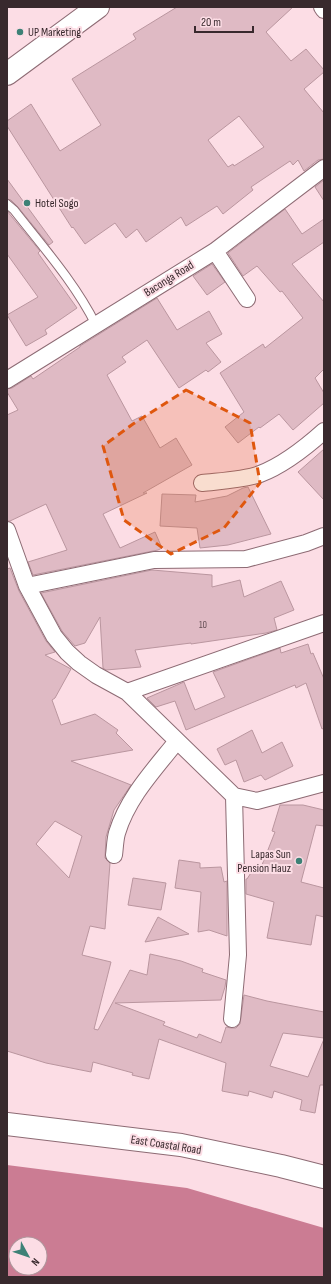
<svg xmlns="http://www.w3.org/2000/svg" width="331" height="1284" viewBox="0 0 331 1284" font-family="'Sofia Sans Condensed',sans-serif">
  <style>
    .water { fill: #cb7c93; fill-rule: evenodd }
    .building { fill: #dfbac4; stroke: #ba969f; fill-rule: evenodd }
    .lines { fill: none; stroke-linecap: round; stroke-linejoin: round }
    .service-casing { stroke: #8d6b74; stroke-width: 10 }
    .minor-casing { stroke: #8d6b74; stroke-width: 18 }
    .primary-casing { stroke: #8d6b74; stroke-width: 24 }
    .trunk-casing { stroke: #8d6b74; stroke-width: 24 }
    .service { stroke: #fff; stroke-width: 8 }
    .minor { stroke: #fff; stroke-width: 16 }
    .primary { stroke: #fff; stroke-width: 22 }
    .trunk { stroke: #fff; stroke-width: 22 }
    .marked { fill: #df570e; fill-opacity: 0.2; stroke: #df570e; stroke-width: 3; stroke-dasharray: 8 5; stroke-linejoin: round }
    .poi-dot { fill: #3d8176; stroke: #fcdde5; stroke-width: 1.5 }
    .labels { text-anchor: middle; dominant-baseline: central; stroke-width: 4; stroke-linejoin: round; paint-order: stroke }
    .number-label { font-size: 10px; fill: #624d53 }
    .poi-label { font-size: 12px; fill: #38292d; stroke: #fcdde5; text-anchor: start }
    .street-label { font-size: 12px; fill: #38292d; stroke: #fcdde5 }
  </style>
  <rect width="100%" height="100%" fill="#fcdde5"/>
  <!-- water -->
  <path class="water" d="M 7,1165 L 187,1188 L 324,1228 L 324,1277 L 7,1277 ZM 16,1244 L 40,1244 L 40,1268 L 16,1268 Z"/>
  <!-- building -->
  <path class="building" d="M 177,7 L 293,7 L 266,32 L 291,61 L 306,49 L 324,70 L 324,72 L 304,89 L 324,113 L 324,159 L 318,160 L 304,171 L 298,160 L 293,165 L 290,161 L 251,187 L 253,190 L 223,214 L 217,206 L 186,226 L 181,217 L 146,242 L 137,229 L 126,238 L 115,223 L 85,244 L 73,227 L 72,228 L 7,126 L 7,121 L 31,104 L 60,151 L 101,125 L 72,79 L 136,39 L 133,34 ZM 239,116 L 264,147 L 234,166 L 233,164 L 228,167 L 208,140 Z
    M 7,179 L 53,242 L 49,245 L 18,207 L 11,200 L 7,199 Z
    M 324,180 L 324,201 L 315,187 Z
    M 285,209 L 302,234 L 324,219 L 324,242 L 292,264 L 324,302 L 324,369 L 315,378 L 324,393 L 324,403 L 293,430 L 279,414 L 260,428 L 259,427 L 238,443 L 225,427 L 244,412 L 220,373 L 263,344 L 265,348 L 303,318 L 282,291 L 280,292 L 257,266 L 243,276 L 228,253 Z
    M 7,211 L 40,251 L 38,253 L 77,308 L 45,330 L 47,334 L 26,346 L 7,315 L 38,297 L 7,254 Z
    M 212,264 L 225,282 L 207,295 L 193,276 Z
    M 157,298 L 177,330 L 209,311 L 222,334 L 206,343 L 221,362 L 208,372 L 206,370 L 179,388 L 147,340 L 122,357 L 126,362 L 107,375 L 132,421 L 142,416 L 160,448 L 176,438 L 192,465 L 143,493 L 147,493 L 103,514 L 120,548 L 155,532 L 162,548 L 158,550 L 33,575 L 28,562 L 67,550 L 46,504 L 10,521 L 7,521 L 7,415 L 18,410 L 7,392 L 7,389 L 12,388 L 31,376 L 33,379 L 80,347 L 80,346 Z
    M 324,449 L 324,500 L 298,472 Z
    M 248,487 L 271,534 L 228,545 L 200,548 L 197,528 L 160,526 L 162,494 L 196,495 L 195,502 L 227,496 L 243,488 Z
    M 10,568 L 19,591 L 46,641 L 55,652 L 45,655 L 71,669 L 55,698 L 52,700 L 61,725 L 95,714 L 118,730 L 116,733 L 133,750 L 71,761 L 131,785 L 114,810 L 106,837 L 105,858 L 110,863 L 105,929 L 90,926 L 82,955 L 111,962 L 94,1029 L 98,1030 L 130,970 L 147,975 L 150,954 L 181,961 L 203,969 L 202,972 L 226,980 L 225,987 L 221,1000 L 115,1003 L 165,1022 L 163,1025 L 197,1038 L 199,1034 L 221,1043 L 226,1027 L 231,1028 L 236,1028 L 240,1024 L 244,995 L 267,1001 L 324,1012 L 324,1038 L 283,1033 L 270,1066 L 308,1077 L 324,1039 L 324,1085 L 320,1085 L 315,1113 L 300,1110 L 302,1100 L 274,1091 L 272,1098 L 249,1091 L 248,1096 L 222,1091 L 226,1063 L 159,1039 L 149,1079 L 132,1075 L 133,1073 L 93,1062 L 91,1072 L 46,1063 L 7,1051 L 7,569 ZM 55,821 L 82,836 L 69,878 L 36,844 Z
    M 152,570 L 212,575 L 212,587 L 240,580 L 244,597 L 281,581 L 294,610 L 274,618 L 277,630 L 266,633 L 191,644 L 191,643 L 135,650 L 141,667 L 106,670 L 103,668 L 100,617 L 85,643 L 75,646 L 62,631 L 41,593 Z
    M 308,644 L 311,654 L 313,653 L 324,679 L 324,728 L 322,729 L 306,683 L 296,688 L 295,685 L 186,730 L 175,701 L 156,707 L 147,698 L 184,682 L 195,710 L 225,697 L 213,672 L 280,648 L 281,653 Z
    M 252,730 L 262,753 L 282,742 L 293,766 L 265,780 L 261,775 L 244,782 L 236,760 L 225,765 L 217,749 Z
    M 280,805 L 303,805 L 324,810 L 324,826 L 316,825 L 301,882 L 324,888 L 324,917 L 316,915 L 311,945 L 267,938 L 274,902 L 246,894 L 246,879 L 247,879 L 254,868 L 260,870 L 275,832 L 272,831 Z
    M 179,860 L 200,863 L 200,868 L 221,867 L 224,882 L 227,881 L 227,936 L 209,930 L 198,932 L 201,892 L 175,888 Z
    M 133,878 L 166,883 L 161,910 L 128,905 Z
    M 158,917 L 189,934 L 145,942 Z"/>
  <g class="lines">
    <defs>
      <path id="service" d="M 7,204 L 14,210 C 43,247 75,283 96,325"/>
      <path id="minor" d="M 322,7 L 324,10
        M 215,251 L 247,299
        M 7,380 L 215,251 L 324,168
        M 202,483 C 219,481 244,480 260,474 C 284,465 305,448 324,431
        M 7,530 L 27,586 L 54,636 L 67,652 L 79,663 L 96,675 L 127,692 L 234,796 L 257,801 L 324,783
        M 27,586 L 154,560 L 246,559 L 306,543 L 324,536
        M 127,692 L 324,623
        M 114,855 C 115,848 115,840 117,833 C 128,797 154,770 177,741
        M 232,1019 L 238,955 L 234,796"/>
      <path id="primary" d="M 7,1124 L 181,1145 L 281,1166 L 324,1177"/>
      <path id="trunk" d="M 7,74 L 98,7"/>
    </defs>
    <!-- service casing -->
    <use href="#service" class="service-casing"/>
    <!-- minor casing -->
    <use href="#minor" class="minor-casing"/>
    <!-- primary casing -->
    <use href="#primary" class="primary-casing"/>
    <!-- trunk casing -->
    <use href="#trunk" class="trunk-casing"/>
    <!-- service -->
    <use href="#service" class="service"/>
    <!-- minor -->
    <use href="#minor" class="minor"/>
    <!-- primary -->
    <use href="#primary" class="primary"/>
    <!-- trunk -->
    <use href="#trunk" class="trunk"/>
  </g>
  <!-- marked area -->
  <path class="marked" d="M 186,390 L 250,423 L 260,483 L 224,528 L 171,554 L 124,520 L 103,446 L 133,424 Z"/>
  <!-- markers -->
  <g class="poi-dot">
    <circle cx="20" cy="32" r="4"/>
    <circle cx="27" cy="203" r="4"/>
    <circle cx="299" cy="861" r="4"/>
  </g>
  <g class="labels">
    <!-- number labels -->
    <g class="number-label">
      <text x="203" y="625">10</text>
    </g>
    <!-- poi labels -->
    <g class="poi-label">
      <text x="28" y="32">UP Marketing</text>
      <text x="35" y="203">Hotel Sogo</text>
      <text x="291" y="854" text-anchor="end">Lapas Sun<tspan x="291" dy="14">Pension Hauz</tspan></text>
    </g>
    <!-- street labels -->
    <g class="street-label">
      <text transform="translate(169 279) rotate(-32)">Baconga Road</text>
      <text transform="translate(166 1145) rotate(9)">East Coastal Road</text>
    </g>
  </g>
  <!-- border -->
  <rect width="331" height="1284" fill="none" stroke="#38292d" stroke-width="16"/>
  <!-- north arrow -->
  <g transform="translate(28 1256) rotate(130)"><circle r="19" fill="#fcdde5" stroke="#ae959b"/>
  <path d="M0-3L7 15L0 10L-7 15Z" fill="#3d8176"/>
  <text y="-6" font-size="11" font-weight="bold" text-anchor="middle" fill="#38292d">N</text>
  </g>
  <!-- scale -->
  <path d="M195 26v6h58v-6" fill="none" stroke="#38292d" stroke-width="2"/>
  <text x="201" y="26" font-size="12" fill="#38292d" stroke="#fcdde5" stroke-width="3" paint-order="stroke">20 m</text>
</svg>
